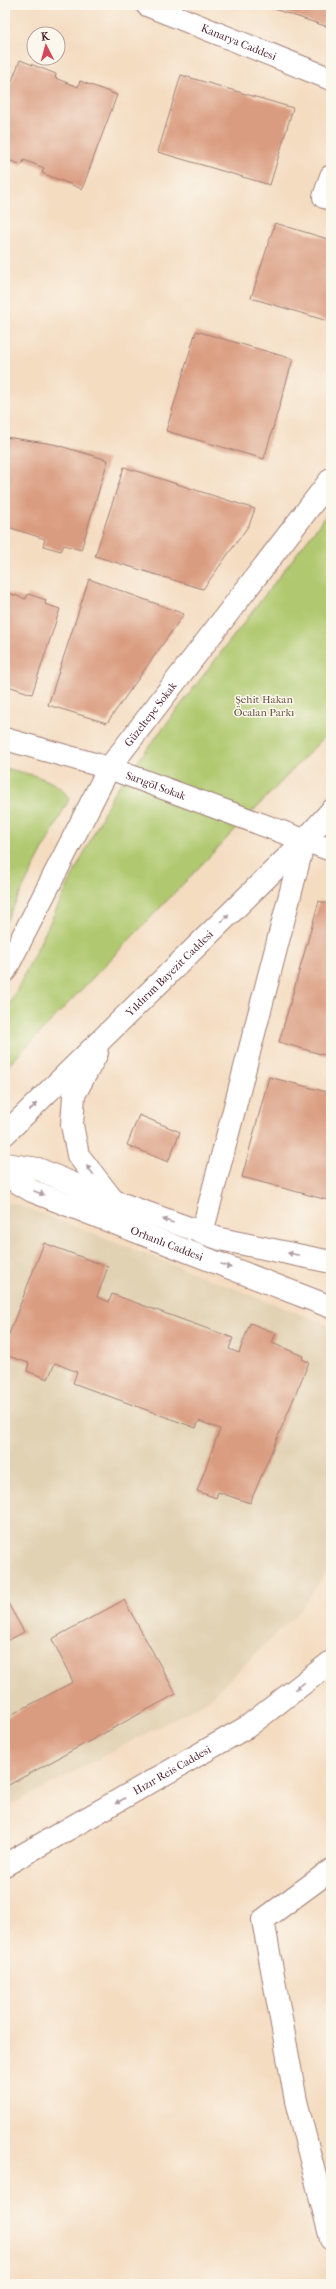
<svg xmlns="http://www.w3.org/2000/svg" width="336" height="2289" viewBox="0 0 336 2289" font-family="'IM FELL French Canon',serif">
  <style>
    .built { fill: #e2d2b4 }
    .green { fill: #b0c96f; stroke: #7d744d }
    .building { fill: #da9c80 }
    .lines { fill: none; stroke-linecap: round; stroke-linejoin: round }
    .minor-casing { stroke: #9f7e76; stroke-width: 24 }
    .minor { stroke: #fff; stroke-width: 22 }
    .oneway { fill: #ae9aa0 }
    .labels { text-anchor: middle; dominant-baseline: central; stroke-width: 3; stroke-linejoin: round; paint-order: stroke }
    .street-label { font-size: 11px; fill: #4a1f2b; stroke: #fbf7ec }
    .park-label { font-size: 11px; fill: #69523f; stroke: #fbf7ec }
  </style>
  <rect width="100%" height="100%" fill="#fbf7ec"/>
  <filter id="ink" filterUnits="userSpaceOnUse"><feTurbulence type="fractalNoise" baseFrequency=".025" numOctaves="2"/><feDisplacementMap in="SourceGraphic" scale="8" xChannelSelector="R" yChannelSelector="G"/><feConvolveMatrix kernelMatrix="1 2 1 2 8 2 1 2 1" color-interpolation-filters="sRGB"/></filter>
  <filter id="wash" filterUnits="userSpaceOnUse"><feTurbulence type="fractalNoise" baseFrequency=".012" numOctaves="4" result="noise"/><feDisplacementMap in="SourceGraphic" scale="16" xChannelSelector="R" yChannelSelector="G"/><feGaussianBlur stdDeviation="0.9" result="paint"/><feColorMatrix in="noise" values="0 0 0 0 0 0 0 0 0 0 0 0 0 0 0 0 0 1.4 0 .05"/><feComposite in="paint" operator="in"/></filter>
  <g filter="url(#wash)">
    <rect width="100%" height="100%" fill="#f4dcc1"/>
    <!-- built -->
    <path class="built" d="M 13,1203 L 331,1326 L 331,1565 L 300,1611 L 206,1702 L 5,1808 L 5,1204 Z"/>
    <!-- green -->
    <path class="green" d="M 331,509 L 331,730 L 5,1069 L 5,1014 L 114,792 Z
      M 5,768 C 27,774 58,778 69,799 L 5,923 Z"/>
    <g id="blocks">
      <!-- building -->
      <path class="building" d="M 262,5 L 331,5 L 331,28 Z
        M 20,60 L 56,74 L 55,78 L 78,87 L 80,81 L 117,95 L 82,189 L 42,173 L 44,168 L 24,160 L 22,165 L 5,159 L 5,99 Z
        M 181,75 L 293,108 L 270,185 L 158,152 Z
        M 275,223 L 331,240 L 331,322 L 251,298 Z
        M 196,331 L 293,359 L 264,459 L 166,431 Z
        M 5,437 L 53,444 L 108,460 L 81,550 L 64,545 L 61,551 L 43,546 L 45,539 L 5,526 Z
        M 124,467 L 255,509 L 249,525 L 203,589 L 95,556 Z
        M 89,579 L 184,614 L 107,723 L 48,705 Z
        M 5,592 L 26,599 L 28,594 L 46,600 L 45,604 L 60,609 L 32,694 L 5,685 Z
        M 319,901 L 331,905 L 331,1057 L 279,1042 Z
        M 269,1077 L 331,1093 L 331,1201 L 242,1177 Z
        M 139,1115 L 180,1132 L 168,1162 L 127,1145 Z
        M 44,1243 L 108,1267 L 97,1297 L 109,1302 L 112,1294 L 233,1338 L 229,1349 L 239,1353 L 250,1323 L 276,1333 L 272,1343 L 303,1356 L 302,1359 L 309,1362 L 250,1503 L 218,1492 L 216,1498 L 197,1491 L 220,1429 L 199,1421 L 196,1428 L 73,1383 L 77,1372 L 55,1363 L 48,1379 L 27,1371 L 29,1363 L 5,1355 L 5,1344 Z
        M 5,1598 L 24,1632 L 5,1642 Z
        M 124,1600 L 176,1694 L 5,1787 L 5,1718 L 73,1682 L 52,1639 Z"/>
    </g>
  </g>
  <g filter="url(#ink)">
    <use href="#blocks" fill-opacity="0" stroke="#9f7e76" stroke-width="1"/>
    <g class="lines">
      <defs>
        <g id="minor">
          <path id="s1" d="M 147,5 L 331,79"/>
          <path d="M 331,176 L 324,197 L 331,199"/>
          <path id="s2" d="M 5,739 L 109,768 L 331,850"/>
          <path id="s3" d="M 5,971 L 109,768 L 331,479"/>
          <path d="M 97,1053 L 74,1095 L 72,1125 L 78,1155 L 113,1200"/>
          <path id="s4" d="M 5,1134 L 304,841 L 331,811"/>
          <path d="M 5,1164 L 38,1169 L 114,1201 L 220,1239 L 331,1262"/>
          <path id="s5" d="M 5,1175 L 32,1191 L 331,1307"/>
          <path d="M 202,1233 L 304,841"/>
          <path id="s6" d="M 5,1865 L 247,1727 L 331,1662"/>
          <path d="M 331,1870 L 263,1920 L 296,2101 L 331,2239"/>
        </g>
      </defs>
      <!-- minor casing -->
      <use href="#minor" class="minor-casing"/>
      <!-- minor -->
      <use href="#minor" class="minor"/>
    </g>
    <!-- one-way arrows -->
    <defs><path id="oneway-solid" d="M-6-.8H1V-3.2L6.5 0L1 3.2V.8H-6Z"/></defs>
    <g class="oneway">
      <use href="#oneway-solid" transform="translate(225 918) rotate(-44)"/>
      <use href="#oneway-solid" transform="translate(33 1107) rotate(-44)"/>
      <use href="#oneway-solid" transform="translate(90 1170) rotate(-128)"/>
      <use href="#oneway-solid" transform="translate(39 1193) rotate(21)"/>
      <use href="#oneway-solid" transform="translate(168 1221) rotate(-160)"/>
      <use href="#oneway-solid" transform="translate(293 1254) rotate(-168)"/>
      <use href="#oneway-solid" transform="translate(226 1266) rotate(21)"/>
      <use href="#oneway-solid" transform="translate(300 1686) rotate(142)"/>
      <use href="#oneway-solid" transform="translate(120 1801) rotate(150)"/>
    </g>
  </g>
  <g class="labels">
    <!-- street labels -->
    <g class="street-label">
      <text stroke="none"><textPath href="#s1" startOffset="99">Kanarya Caddesi</textPath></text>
      <text stroke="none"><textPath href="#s3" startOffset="296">Güzeltepe Sokak</textPath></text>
      <text stroke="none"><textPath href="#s2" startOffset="158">Sarıgöl Sokak</textPath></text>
      <text stroke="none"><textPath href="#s4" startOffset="230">Yıldırım Bayezit Caddesi</textPath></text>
      <text stroke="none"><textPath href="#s5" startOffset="176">Orhanlı Caddesi</textPath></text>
      <text stroke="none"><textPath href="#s6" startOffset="192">Hızır Reis Caddesi</textPath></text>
    </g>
    <!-- park labels -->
    <g class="park-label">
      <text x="264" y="699">Şehit Hakan<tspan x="264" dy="13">Öcalan Parkı</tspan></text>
    </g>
  </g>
  <!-- margin -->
  <rect width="336" height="2289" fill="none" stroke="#fbf7ec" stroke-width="20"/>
  <!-- north arrow -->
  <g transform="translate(46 46) rotate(354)"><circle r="19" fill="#fbf7ec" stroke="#b4a19f"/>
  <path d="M0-3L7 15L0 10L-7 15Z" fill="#d1495b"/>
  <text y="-6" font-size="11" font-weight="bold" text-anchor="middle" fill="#4a1f2b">K</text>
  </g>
</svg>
